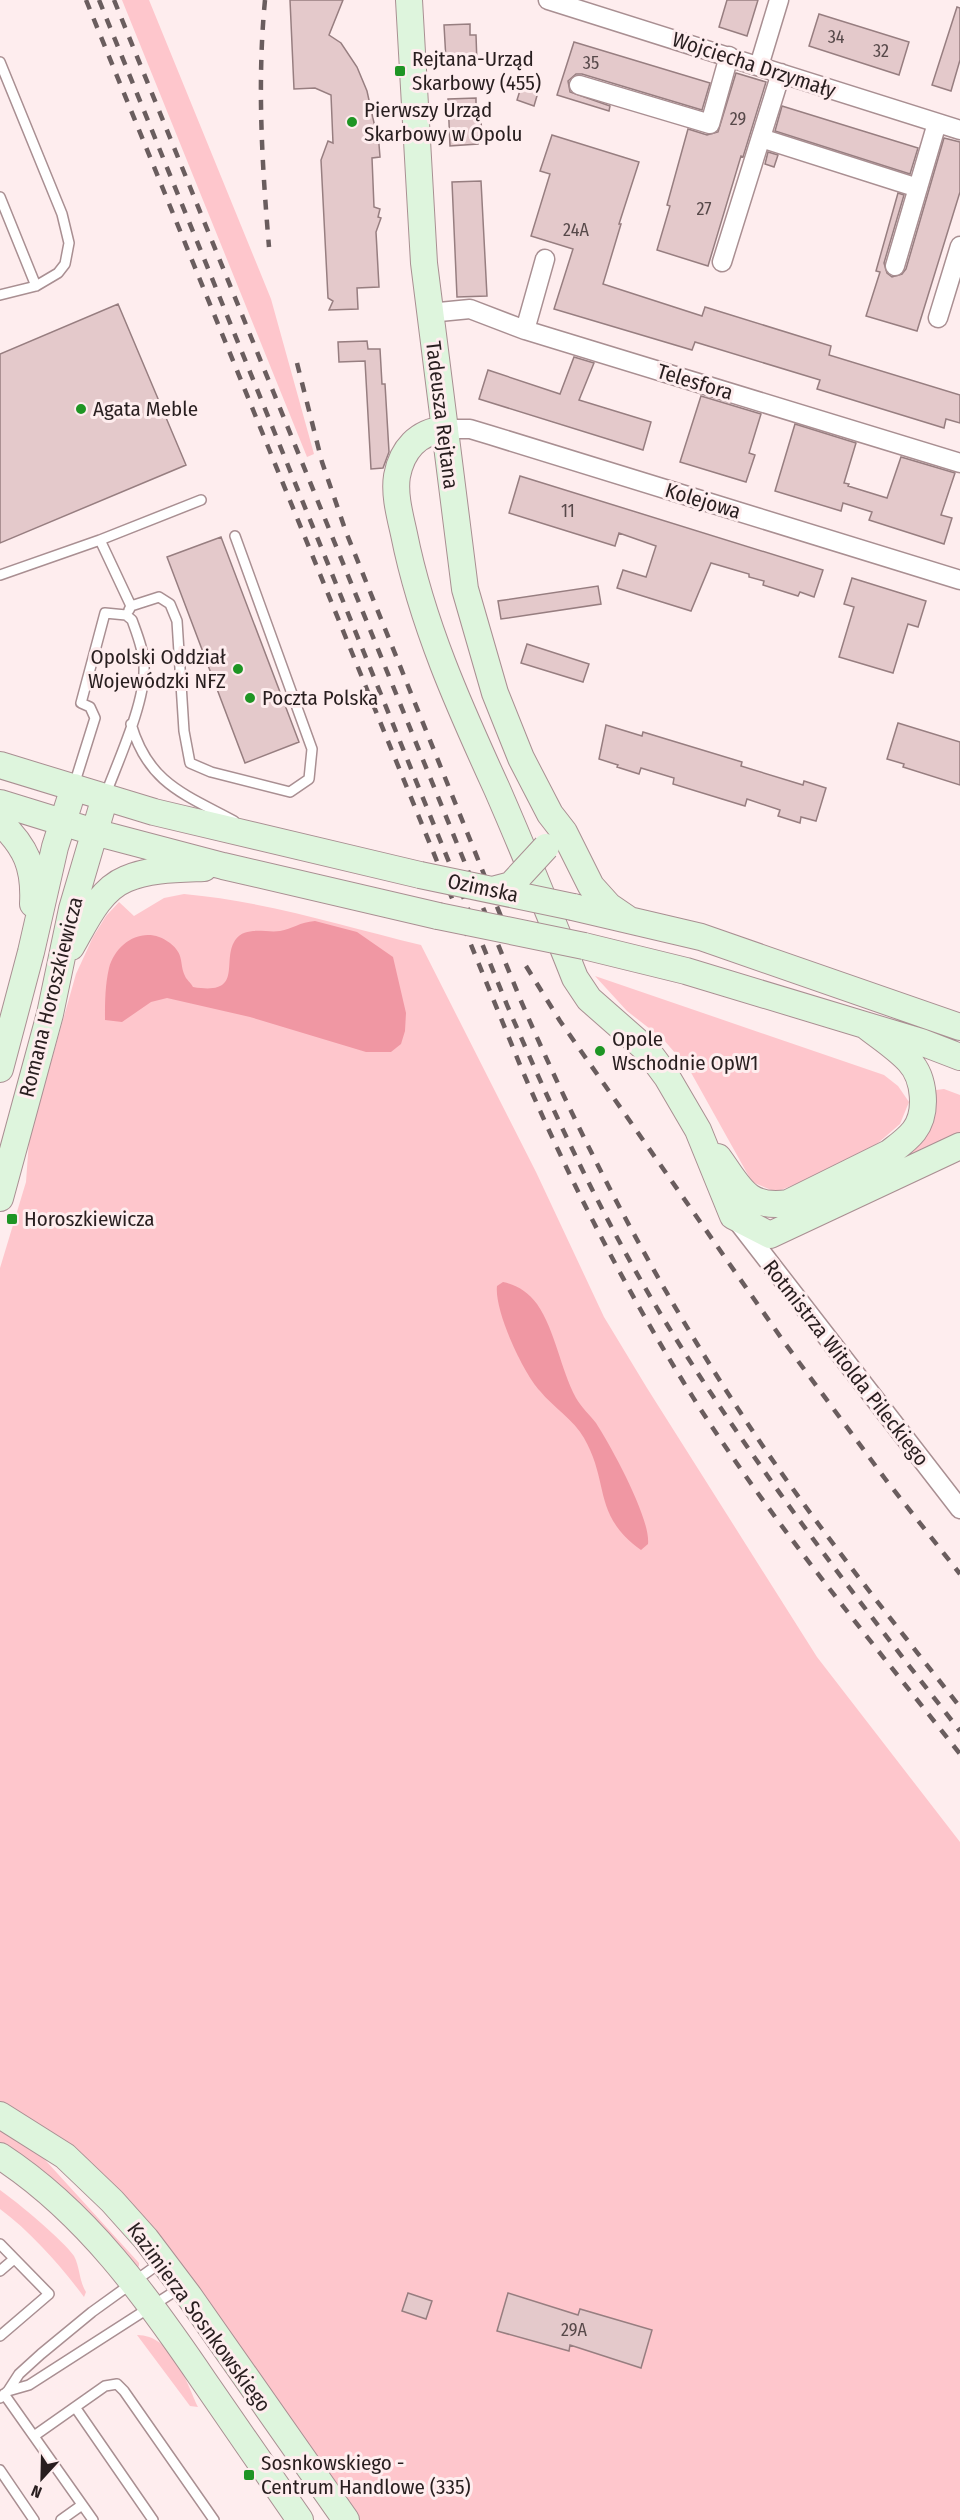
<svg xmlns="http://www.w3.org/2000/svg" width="960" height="2520" viewBox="0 0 960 2520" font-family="'Fira Sans Condensed',sans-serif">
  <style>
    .green { fill: #fec6cc }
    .forest { fill: #f097a3 }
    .building { fill: #e4c9cb; stroke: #977e80; stroke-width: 1.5 }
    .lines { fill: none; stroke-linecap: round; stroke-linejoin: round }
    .lane-casing { stroke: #a98f92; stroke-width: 12 }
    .street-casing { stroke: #a98f92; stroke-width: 21 }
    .secondary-casing { stroke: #a98f92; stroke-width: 28 }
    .lane { stroke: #fff; stroke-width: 9 }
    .street { stroke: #fff; stroke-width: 18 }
    .secondary { stroke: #def5dd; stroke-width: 26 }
    .rail { stroke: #6a5d5e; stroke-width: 4.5; stroke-dasharray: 10 10; stroke-linecap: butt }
    .secondary-bridge-casing { stroke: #a98f92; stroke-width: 28; stroke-linecap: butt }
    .secondary-bridge { stroke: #def5dd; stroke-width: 26 }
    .poi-dot { fill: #1e9524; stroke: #feedee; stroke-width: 2 }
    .labels { text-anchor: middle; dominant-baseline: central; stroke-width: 6; stroke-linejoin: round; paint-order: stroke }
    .number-label { font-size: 18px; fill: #57494a }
    .poi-label { font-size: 21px; fill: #281e1f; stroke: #feedee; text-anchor: start }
    .street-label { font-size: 21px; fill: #281e1f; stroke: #feedee }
  </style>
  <rect width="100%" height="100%" fill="#feedee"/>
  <!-- green -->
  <path class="green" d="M 122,0 L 149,0 L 271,299 L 314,454 L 307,457 Z
    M 184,894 C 264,901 343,926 421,945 L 536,1172 L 604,1317 L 647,1388 L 817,1657 L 960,1842 L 960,2520 L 346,2520 L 88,2163 L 44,2127 L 0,2102 L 0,1268 L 26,1182 L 29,1140 L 76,974 L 93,937 L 106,916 L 119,902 L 134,916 L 164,898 Z
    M 595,976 L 884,1075 L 898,1086 L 909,1102 L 900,1124 L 878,1143 L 838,1167 L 776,1192 L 752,1182 L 689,1069 L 663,1039 L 627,1011 Z
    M 944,1089 L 960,1095 L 960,1134 L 891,1165 L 935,1106 L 936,1090 Z
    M 0,2127 L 37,2151 L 139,2263 L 139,2266 L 135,2269 L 0,2142 Z
    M 0,2190 C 16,2201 64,2241 74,2256 C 80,2267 79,2281 86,2292 L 84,2297 C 61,2266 31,2232 0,2209 Z
    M 137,2335 C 172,2335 186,2381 198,2407 L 190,2406 Z"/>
  <!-- forest -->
  <path class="forest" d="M 315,921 L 357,932 L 393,957 L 406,1013 L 405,1031 L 401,1044 L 391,1052 L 366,1052 L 250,1017 L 167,998 L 151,1002 L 122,1022 L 105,1020 C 105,1003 105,985 109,968 C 116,941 146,924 170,943 C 185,955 179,963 185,976 C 186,979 191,983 193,987 C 246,996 220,960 236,939 C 245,926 266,933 280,931 C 292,929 300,922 315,921 Z
    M 503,1282 C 517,1285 528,1292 537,1304 C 556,1332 560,1368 576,1398 C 581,1407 590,1415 596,1423 C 611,1446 651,1519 648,1544 L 641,1550 C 592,1515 610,1483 584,1438 C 574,1420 553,1407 540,1391 C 523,1373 494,1310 497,1286 Z"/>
  <!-- building -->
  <path class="building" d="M 290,0 L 343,0 L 329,35 L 341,43 L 357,67 L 367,91 L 376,132 L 378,132 L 380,157 L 372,158 L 374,207 L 380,209 L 378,217 L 381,218 L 376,232 L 379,287 L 357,288 L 358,309 L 329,310 L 333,301 L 328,298 L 321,160 L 328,141 L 333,143 L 331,95 L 315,88 L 294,89 Z
    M 727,0 L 758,0 L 747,36 L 719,27 Z
    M 957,7 L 960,8 L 960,60 L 951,91 L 932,85 Z
    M 819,14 L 909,42 L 899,75 L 809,46 Z
    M 470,24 L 470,35 L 476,35 L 477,64 L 460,65 L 459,59 L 446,60 L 444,25 Z
    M 574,42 L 710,83 L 702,110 L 582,74 L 576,74 L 568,81 L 570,92 L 610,106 L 609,111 L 557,95 Z
    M 736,73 L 766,82 L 743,157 L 741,156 L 708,266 L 657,250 L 670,206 L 667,205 L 688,129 L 707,135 L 718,132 Z
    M 522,84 L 539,89 L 534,106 L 517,100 Z
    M 476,98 L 476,106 L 480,106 L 482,136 L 478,136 L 478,144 L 450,146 L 448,99 Z
    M 782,106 L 918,148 L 910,174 L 775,131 Z
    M 552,135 L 639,162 L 619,224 L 621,224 L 603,284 L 702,316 L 705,307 L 831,346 L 829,355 L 960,395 L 960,423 L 946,419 L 944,428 L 817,389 L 820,380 L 695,342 L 692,350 L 554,309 L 573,249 L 531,236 L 550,174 L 540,171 Z
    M 944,138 L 960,142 L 960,192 L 917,331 L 866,316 L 880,272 L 876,271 L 898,193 L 904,195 L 884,263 L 887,273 L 892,277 L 902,274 L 906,269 Z
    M 768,152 L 778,155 L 774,167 L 765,164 Z
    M 481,181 L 487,296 L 457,297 L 452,182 Z
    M 118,304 L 186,465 L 0,543 L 0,354 Z
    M 367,341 L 368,349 L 380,349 L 382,384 L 385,384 L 389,452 L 383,468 L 371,469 L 365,361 L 339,362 L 338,342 Z
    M 574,357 L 594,363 L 579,400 L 651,422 L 643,450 L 479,399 L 488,370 L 560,394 Z
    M 701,396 L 761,414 L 749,453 L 755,455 L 746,482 L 680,462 Z
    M 795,424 L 856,443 L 844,483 L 849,484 L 848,486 L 887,498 L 901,457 L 955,473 L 941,515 L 952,518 L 944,544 L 869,520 L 872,512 L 843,503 L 841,511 L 775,491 Z
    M 520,476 L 823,570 L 814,597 L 800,592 L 798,596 L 763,585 L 764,581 L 749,577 L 749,574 L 711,563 L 691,611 L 617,588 L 623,570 L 646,577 L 656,546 L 619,533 L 615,546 L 509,513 Z
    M 221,537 L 299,742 L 245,763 L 167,557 Z
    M 852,578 L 926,601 L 918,627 L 908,624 L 893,673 L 839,657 L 854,607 L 844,604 Z
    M 598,586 L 601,604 L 501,619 L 498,601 Z
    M 527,644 L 589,664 L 583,682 L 521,663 Z
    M 898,723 L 960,742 L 960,785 L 903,767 L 904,764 L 887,759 Z
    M 606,725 L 642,736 L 643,732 L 742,762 L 741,766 L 803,785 L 804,781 L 826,788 L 816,821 L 801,817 L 800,823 L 778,816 L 780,810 L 747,799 L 745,806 L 673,784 L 674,778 L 641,768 L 639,774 L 617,767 L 618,765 L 599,759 Z
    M 408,2293 L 432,2301 L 426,2319 L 402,2311 Z
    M 508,2293 L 578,2315 L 580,2309 L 652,2330 L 641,2368 L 570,2345 L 569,2351 L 497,2331 Z"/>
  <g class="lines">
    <defs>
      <path id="lane" d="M 0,62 L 62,214 L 69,243 L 65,264 L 58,273 L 36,286 L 0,295
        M 0,197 L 36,286
        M 100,540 L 201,500
        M 0,575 L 100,540 L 131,606 L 129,610
        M 131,606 L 159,597 L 170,604 L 177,621 L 184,731 L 190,763 L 211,772 L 290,792 L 309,779 L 312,749 L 235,536
        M 131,724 C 148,783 184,794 234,821
        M 74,785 L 95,718 L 90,707 L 81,703 L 105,613 L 126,615 L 132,620 C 137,634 144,651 144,666 C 146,701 118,761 105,796
        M 0,2244 L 49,2294 L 0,2336
        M 0,2271 L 14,2259
        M 8,2391 L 29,2385 L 180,2288
        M 4,2394 L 93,2520
        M 0,2398 L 8,2391 L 19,2374 L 41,2354 L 92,2312 L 160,2263
        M 75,2407 L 153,2520
        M 34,2436 L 105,2386 L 117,2384 L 124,2391 L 214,2520
        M 0,2470 L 34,2520
        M 61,2520 L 82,2505"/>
      <path id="street" d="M 548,0 L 960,130
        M 759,66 L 779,0
        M 579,85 L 710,124 L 729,56
        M 761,138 L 918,188
        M 722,262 L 781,73
        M 895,266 L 937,123
        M 429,313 L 470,309 L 525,330 L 960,463
        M 938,318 L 960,246
        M 525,330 L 545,259
        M 445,429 L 470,429 L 490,435 L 960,580
        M 738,1222 L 960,1509"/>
      <path id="secondary" d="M 409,0 L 424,263 L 465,589 L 495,693 L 521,758 L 550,814 L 564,832 L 591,886 L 609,906 L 628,919
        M 445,429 C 418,432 402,449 397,476 C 394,494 400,516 404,534 C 422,624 459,706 497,789 C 524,851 550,915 575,978 L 589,999 L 647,1050 L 667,1077 L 698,1130 L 733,1216 L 770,1235 L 960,1146
        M 0,765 L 154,812 L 420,875
        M 0,803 L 94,832 L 223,866 L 438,916
        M 0,822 C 26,847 35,867 33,904
        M 573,907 L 701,937 L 960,1027
        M 584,946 L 686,971 L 921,1042 L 960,1057
        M 71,947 C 85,923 99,890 126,879 C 148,869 179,869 204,868
        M 0,1069 L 31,952 L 55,847 L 74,787
        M 718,1157 C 740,1187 746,1209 788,1203 L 889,1153 C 898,1146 907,1140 914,1131 C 928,1113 925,1078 909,1061 C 897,1048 880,1037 866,1026
        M 0,1198 L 50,1014 L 72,909 L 105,797
        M 0,2115 L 65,2156 L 112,2201 L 146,2239 L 189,2296 L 346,2520
        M 0,2156 C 86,2212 147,2297 204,2381 C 236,2427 268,2474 300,2520"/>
    </defs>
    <!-- lane casing -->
    <use href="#lane" class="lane-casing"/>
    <!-- street casing -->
    <use href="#street" class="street-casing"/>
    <!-- secondary casing -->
    <use href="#secondary" class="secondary-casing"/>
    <!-- lane -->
    <use href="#lane" class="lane"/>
    <!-- street -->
    <use href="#street" class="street"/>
    <!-- secondary -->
    <use href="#secondary" class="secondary"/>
    <!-- rail -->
    <path class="rail" d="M 86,0 L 520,1065 C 567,1175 621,1281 684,1383 C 765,1514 865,1633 960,1754
      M 99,0 L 507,1005 C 553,1112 603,1219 663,1318 C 752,1463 855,1597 960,1731
      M 114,0 L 521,1001 C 587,1154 665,1301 758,1439 C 821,1532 891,1619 960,1707
      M 265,0 C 257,83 262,164 269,247
      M 297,363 L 322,462 L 346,532 L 504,924
      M 526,966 L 560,1021 L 784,1342 L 886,1480 L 960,1574"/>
    <defs>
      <path id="secondary-bridge" d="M 420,875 L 573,907
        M 492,890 L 511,885 L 546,847
        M 438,916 L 584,946"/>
    </defs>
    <!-- secondary-bridge casing -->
    <use href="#secondary-bridge" class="secondary-bridge-casing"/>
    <!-- secondary-bridge -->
    <use href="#secondary-bridge" class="secondary-bridge"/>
  </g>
  <!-- markers -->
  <g class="poi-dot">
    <rect x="394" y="65" width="12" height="12" rx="3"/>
    <circle cx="352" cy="122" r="6"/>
    <circle cx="81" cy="409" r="6"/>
    <circle cx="238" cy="669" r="6"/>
    <circle cx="250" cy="698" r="6"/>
    <circle cx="600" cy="1051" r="6"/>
    <rect x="6" y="1213" width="12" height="12" rx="3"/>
    <rect x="243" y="2469" width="12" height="12" rx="3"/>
  </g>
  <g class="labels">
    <!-- number labels -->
    <g class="number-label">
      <text x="836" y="37">34</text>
      <text x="881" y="51">32</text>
      <text x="591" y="63">35</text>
      <text x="738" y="119">29</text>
      <text x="704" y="209">27</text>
      <text x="576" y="230">24A</text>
      <text x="568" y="511">11</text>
      <text x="574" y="2330">29A</text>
    </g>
    <!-- poi labels -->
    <g class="poi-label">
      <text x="412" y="59">Rejtana-Urząd<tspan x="412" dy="24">Skarbowy (455)</tspan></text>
      <text x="364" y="110">Pierwszy Urząd<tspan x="364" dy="24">Skarbowy w Opolu</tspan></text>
      <text x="93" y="409">Agata Meble</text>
      <text x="226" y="657" text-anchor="end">Opolski Oddział<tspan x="226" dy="24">Wojewódzki NFZ</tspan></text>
      <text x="262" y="698">Poczta Polska</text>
      <text x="612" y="1039">Opole<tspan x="612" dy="24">Wschodnie OpW1</tspan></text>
      <text x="24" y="1219">Horoszkiewicza</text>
      <text x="261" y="2463">Sosnkowskiego -<tspan x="261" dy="24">Centrum Handlowe (335)</tspan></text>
    </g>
    <!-- street labels -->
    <g class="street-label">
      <text transform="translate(754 65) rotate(18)">Wojciecha Drzymały</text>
      <text transform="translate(695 382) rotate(17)">Telesfora</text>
      <text transform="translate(442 415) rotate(83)">Tadeusza Rejtana</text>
      <text transform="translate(703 501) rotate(17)">Kolejowa</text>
      <text transform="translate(483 888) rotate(12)">Ozimska</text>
      <text transform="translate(51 997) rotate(-76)">Romana Horoszkiewicza</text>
      <text transform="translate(846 1363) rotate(52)">Rotmistrza Witolda Pileckiego</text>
      <text transform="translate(199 2317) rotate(54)">Kazimierza Sosnkowskiego</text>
    </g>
  </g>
  <!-- north arrow -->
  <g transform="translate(42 2478) rotate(202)" stroke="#feedee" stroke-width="4.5" paint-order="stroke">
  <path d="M0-4.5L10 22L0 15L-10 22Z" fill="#281e1f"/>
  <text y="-9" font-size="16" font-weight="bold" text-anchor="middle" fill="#281e1f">N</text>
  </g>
</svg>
